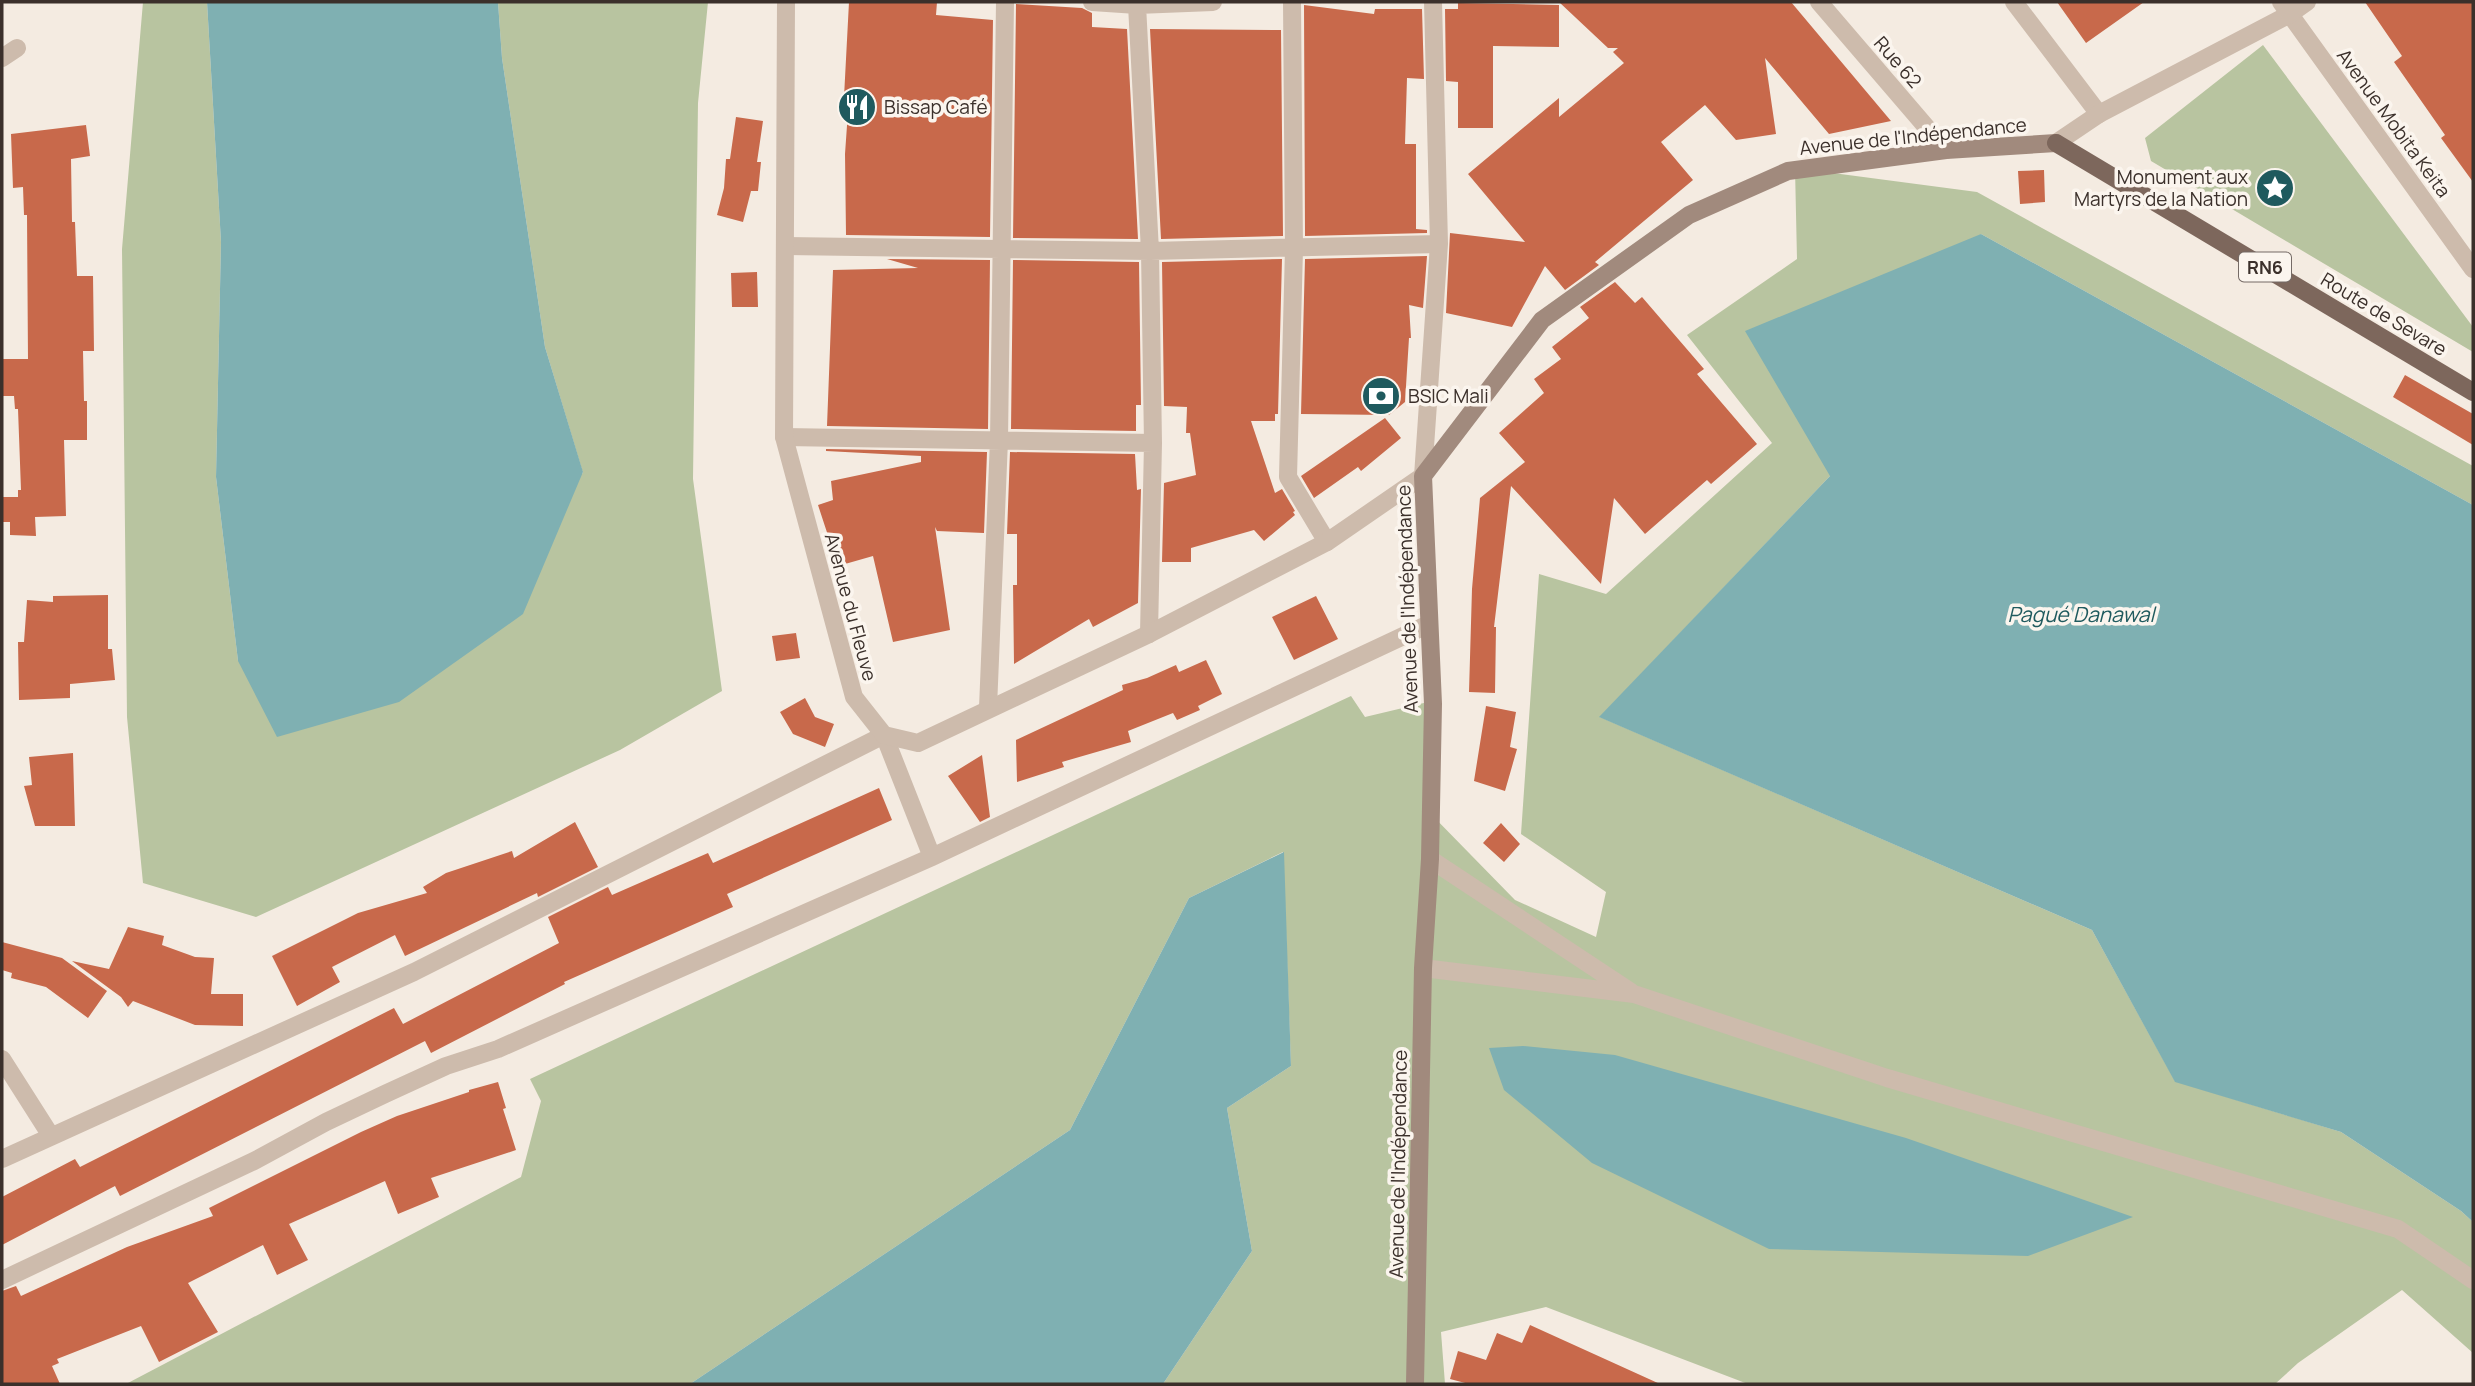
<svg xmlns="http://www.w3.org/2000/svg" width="2475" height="1386" viewBox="0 0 2475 1386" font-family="Manrope,sans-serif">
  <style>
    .green { fill: #b8c4a0 }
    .water { fill: #7fb0b2 }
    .building { fill: #c8694b }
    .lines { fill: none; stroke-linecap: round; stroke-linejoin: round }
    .minor { stroke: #cdbbac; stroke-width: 18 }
    .tertiary { stroke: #cdbbac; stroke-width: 18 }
    .secondary { stroke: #a18a7d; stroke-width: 18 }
    .primary { stroke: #7d675c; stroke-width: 18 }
    .labels { text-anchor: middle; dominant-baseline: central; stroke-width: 7; stroke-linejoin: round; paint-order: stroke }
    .shield { fill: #fbf5ee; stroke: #756b66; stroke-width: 2 }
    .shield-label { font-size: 18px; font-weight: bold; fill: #3b302b }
    .street-label { font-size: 19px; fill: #3b302b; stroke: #fbf5ee }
    .poi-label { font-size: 19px; fill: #3b302b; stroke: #fbf5ee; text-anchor: start }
    .water-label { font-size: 21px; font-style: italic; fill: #1f5a5e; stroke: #fbf5ee }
  </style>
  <rect width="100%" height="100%" fill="#f4ebe1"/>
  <!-- green -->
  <path class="green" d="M 143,2 L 207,2 L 221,242 L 216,477 L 238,661 L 583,473 L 545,347 L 502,58 L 498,2 L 708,2 L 698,103 L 693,479 L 722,691 L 620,750 L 256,917 L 143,883 L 127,717 L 122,249 Z
    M 2263,45 L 2473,327 L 2473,352 L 2151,161 L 2145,138 Z
    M 1795,168 L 1977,192 L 2473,466 L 2473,505 L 1981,234 L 1830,476 L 1600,717 L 2092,930 L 2175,1081 L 2341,1132 L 2461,1211 L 2473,1222 L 2473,1353 L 2402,1290 L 2298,1363 L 2275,1384 L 1748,1384 L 1546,1307 L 1441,1332 L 1445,1384 L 1163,1384 L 1252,1251 L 1227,1108 L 1291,1066 L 1283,852 L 1189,898 L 1070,1130 L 690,1384 L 126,1384 L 521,1177 L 541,1101 L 530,1079 L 1351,696 L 1365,717 L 1428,702 L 1426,809 L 1515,900 L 1596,937 L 1606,892 L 1521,834 L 1539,574 L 1606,594 L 1772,443 L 1687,335 L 1797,259 Z"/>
  <!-- water -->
  <path class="water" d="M 207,2 L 498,2 L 502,58 L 545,347 L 583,472 L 523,614 L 399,702 L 277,737 L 238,661 L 216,477 L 221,242 Z
    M 1981,234 L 2473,505 L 2473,1222 L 2461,1211 L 2341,1132 L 2175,1082 L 2092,930 L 1599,717 L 1830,476 L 1745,331 Z
    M 1284,852 L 1291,1066 L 1227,1108 L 1252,1251 L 1163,1384 L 690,1384 L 1070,1130 L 1189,898 Z
    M 1523,1046 L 1615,1055 L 1906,1138 L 2133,1217 L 2028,1256 L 1769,1249 L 1592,1163 L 1504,1090 L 1489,1048 Z"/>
  <!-- building -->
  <path class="building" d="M 849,2 L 937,2 L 936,15 L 993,20 L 990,237 L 846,235 L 845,154 L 849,97 L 844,97 Z
    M 1559,2 L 1791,2 L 1891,121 L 1829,134 L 1765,58 L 1776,134 L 1736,140 L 1705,105 L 1661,142 L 1693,180 L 1595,262 L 1599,265 L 1565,290 L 1545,266 L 1512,327 L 1446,313 L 1450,233 L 1525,242 L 1468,174 L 1559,98 L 1559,117 L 1624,63 L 1613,52 L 1618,48 L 1608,48 Z
    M 2057,2 L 2144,2 L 2086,43 Z
    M 2365,2 L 2473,2 L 2473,182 L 2441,138 L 2445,135 L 2394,62 L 2402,56 Z
    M 1458,3 L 1559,5 L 1559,47 L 1493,46 L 1493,128 L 1458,128 L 1458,82 L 1446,81 L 1445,9 L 1458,9 Z
    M 1016,4 L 1082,8 L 1092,13 L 1092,27 L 1127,29 L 1138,239 L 1013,238 Z
    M 1304,5 L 1374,14 L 1375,9 L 1422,9 L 1424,79 L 1407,78 L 1405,144 L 1416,144 L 1416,229 L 1427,230 L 1427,233 L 1305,236 Z
    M 1150,29 L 1281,30 L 1283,236 L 1161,239 Z
    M 736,117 L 763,121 L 757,162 L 761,162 L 758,191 L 751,191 L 743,222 L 717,215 L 724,188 L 726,159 L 730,159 Z
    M 86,125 L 90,156 L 71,159 L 72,222 L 75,222 L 77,276 L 93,276 L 94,351 L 83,351 L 84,401 L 87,401 L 87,440 L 64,440 L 66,516 L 35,517 L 36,536 L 10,535 L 10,522 L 2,522 L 2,497 L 18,497 L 18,490 L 21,490 L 18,409 L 15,409 L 14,396 L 2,396 L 2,359 L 28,359 L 27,215 L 24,215 L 23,187 L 13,188 L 11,134 Z
    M 2044,170 L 2045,202 L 2020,204 L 2018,171 Z
    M 1427,256 L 1423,308 L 1409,305 L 1411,338 L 1409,338 L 1405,402 L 1389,415 L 1301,414 L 1305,259 Z
    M 887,259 L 990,260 L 988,429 L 827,426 L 833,270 L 918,268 Z
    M 1282,259 L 1278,414 L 1275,414 L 1275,421 L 1251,421 L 1275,493 L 1282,489 L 1295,511 L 1293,512 L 1295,515 L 1264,541 L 1254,530 L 1191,548 L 1191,562 L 1162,562 L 1164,483 L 1196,475 L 1190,433 L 1186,433 L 1187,407 L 1164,406 L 1162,262 Z
    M 1013,260 L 1139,262 L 1141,405 L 1136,405 L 1136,431 L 1011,429 Z
    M 757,272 L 758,307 L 732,307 L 731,273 Z
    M 1615,282 L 1635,303 L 1642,297 L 1704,369 L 1697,374 L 1757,444 L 1711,484 L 1707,480 L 1645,534 L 1614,498 L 1601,584 L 1511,486 L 1494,627 L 1496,627 L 1495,693 L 1469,692 L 1472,589 L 1480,498 L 1525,462 L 1499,433 L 1544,393 L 1534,379 L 1561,359 L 1552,347 L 1589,318 L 1580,307 Z
    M 2405,375 L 2473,414 L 2473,445 L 2393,397 Z
    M 1385,418 L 1401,438 L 1361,471 L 1358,467 L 1314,498 L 1301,476 Z
    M 826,449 L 987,452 L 984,533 L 937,531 L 935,527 L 950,630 L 893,642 L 873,556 L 838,566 L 818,505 L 833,500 L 831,481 L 921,462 L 921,456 L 826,451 Z
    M 1010,452 L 1135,454 L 1137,490 L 1141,489 L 1138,603 L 1093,627 L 1089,619 L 1014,664 L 1013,585 L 1017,585 L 1017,534 L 1007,534 Z
    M 108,595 L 108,649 L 112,649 L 115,680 L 70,684 L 70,698 L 19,700 L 18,642 L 24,642 L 27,600 L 53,602 L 53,596 Z
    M 1316,596 L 1338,639 L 1294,660 L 1272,617 Z
    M 796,633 L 800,658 L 776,661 L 772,636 Z
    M 1206,660 L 1222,694 L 1198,706 L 1200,710 L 1177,720 L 1173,713 L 1128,731 L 1131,742 L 1062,762 L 1064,767 L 1017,782 L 1016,740 L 1123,690 L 1122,685 L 1147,678 L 1176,665 L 1179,672 Z
    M 805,698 L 815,717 L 834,724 L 825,747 L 793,734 L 780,712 Z
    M 1486,706 L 1516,712 L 1510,747 L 1517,749 L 1505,791 L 1474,781 Z
    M 73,753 L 75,826 L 35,826 L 24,786 L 32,785 L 29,757 Z
    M 982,755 L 990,817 L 980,822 L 948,776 Z
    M 879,788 L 892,820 L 727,894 L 733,907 L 564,982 L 565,984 L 431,1053 L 425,1041 L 120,1196 L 115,1186 L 2,1245 L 2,1197 L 75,1159 L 80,1167 L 394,1008 L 403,1024 L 559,943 L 548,917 L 608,887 L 612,895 L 708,853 L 713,863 Z
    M 575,822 L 598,867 L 538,897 L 537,893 L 405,956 L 395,935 L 332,967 L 340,982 L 297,1006 L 272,956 L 358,913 L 427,893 L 423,887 L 446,873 L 512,851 L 514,858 Z
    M 1501,823 L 1520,844 L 1504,862 L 1483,843 Z
    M 128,927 L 164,936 L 162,945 L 195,957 L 214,958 L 211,994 L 243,994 L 243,1026 L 195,1025 L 133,1001 L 128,1007 L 121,997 L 72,961 L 109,969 Z
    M 2,942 L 62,958 L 107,991 L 88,1018 L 46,987 L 11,978 L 12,973 L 2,970 Z
    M 498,1082 L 506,1108 L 503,1109 L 516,1150 L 431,1178 L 439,1197 L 398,1214 L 385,1181 L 289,1224 L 308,1260 L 277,1275 L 263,1245 L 188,1283 L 218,1332 L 159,1362 L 141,1326 L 57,1359 L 59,1363 L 52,1366 L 60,1384 L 2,1384 L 2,1291 L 16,1286 L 21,1296 L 127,1247 L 213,1216 L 209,1208 L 361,1132 L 397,1116 L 469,1092 L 469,1090 Z
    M 1530,1325 L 1660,1384 L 1469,1384 L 1450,1379 L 1458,1351 L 1486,1360 L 1497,1333 L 1522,1343 Z"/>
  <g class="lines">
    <!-- minor -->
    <path class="minor" d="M 1092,2 L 1137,5 L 1213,2
      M 1292,2 L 1294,249 L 1288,477 L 1327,542
      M 1819,2 L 1946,150
      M 2014,2 L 2099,114
      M 2281,2 L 2473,269
      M 1137,5 L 1150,251 L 1153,443 L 1149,634
      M 2,58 L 17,48
      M 786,246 L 1150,251 L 1439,244
      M 784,437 L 1153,443
      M 1423,476 L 1439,244 L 1433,2
      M 988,708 L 999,440 L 1005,2
      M 2,1059 L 51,1136
      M 2,1159 L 414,972 L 884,735 L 932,857
      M 2,1280 L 254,1161 L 326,1122 L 385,1094 L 446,1066 L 498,1049 L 932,857 L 1429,624"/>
    <!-- tertiary -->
    <path class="tertiary" d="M 786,2 L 784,437 L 854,697 L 884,735 L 918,743 L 1149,634 L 1327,542 L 1423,476
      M 2056,143 L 2099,114 L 2290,14 L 2307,2
      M 1430,859 L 1631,992
      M 1423,968 L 1634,994 L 1887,1078 L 2398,1229 L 2473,1280"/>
    <!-- secondary -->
    <path class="secondary" d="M 1415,1384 L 1423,968 L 1430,859 L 1433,704 L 1423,476 L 1542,320 L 1689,215 L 1788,171 L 1946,150 L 2056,143"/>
    <!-- primary -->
    <path class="primary" d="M 2056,143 L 2473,392"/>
  </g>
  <!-- icons -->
  <defs>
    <symbol id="restaurant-disc" viewBox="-11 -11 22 22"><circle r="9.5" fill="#1f5a5e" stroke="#fbf5ee"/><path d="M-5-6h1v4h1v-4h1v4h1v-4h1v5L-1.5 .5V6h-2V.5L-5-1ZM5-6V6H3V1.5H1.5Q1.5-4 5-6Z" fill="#fff"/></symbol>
    <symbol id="sight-disc" viewBox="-11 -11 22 22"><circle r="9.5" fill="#1f5a5e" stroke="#fbf5ee"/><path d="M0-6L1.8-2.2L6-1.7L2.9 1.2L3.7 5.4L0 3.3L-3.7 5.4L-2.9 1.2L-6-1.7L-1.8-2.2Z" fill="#fff"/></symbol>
    <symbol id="bank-disc" viewBox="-11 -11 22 22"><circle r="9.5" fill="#1f5a5e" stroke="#fbf5ee"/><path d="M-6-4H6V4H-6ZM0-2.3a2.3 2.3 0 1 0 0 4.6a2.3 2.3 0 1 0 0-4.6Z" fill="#fff"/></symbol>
  </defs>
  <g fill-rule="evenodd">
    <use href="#restaurant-disc" x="835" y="85" width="44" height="44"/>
    <use href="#sight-disc" x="2253" y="166" width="44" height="44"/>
    <use href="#bank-disc" x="1359" y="374" width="44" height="44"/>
  </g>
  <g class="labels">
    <!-- shield labels -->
    <rect class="shield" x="2239" y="252.5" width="52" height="29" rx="5"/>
    <g class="shield-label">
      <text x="2265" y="267">RN6</text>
    </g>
    <!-- street labels -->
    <g class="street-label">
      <text transform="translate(1898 62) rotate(49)">Rue 62</text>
      <text transform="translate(2394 123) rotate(54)">Avenue Mobita Keita</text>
      <text transform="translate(1913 136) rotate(-6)">Avenue de l'Indépendance</text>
      <text transform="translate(2384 314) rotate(31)">Route de Sevare</text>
      <text transform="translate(1407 599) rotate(-92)">Avenue de l'Indépendance</text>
      <text transform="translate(851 607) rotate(75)">Avenue du Fleuve</text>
      <text transform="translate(1398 1164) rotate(-89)">Avenue de l'Indépendance</text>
    </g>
    <!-- poi labels -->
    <g class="poi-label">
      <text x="884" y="107">Bissap Café</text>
      <text x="2248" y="177" text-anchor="end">Monument aux<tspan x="2248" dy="22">Martyrs de la Nation</tspan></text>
      <text x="1408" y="396">BSIC Mali</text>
    </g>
    <!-- water labels -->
    <g class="water-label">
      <text x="2081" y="614">Pagué Danawal</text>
    </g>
  </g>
  <!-- border -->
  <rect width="2475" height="1386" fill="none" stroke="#3b302b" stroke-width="7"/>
</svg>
